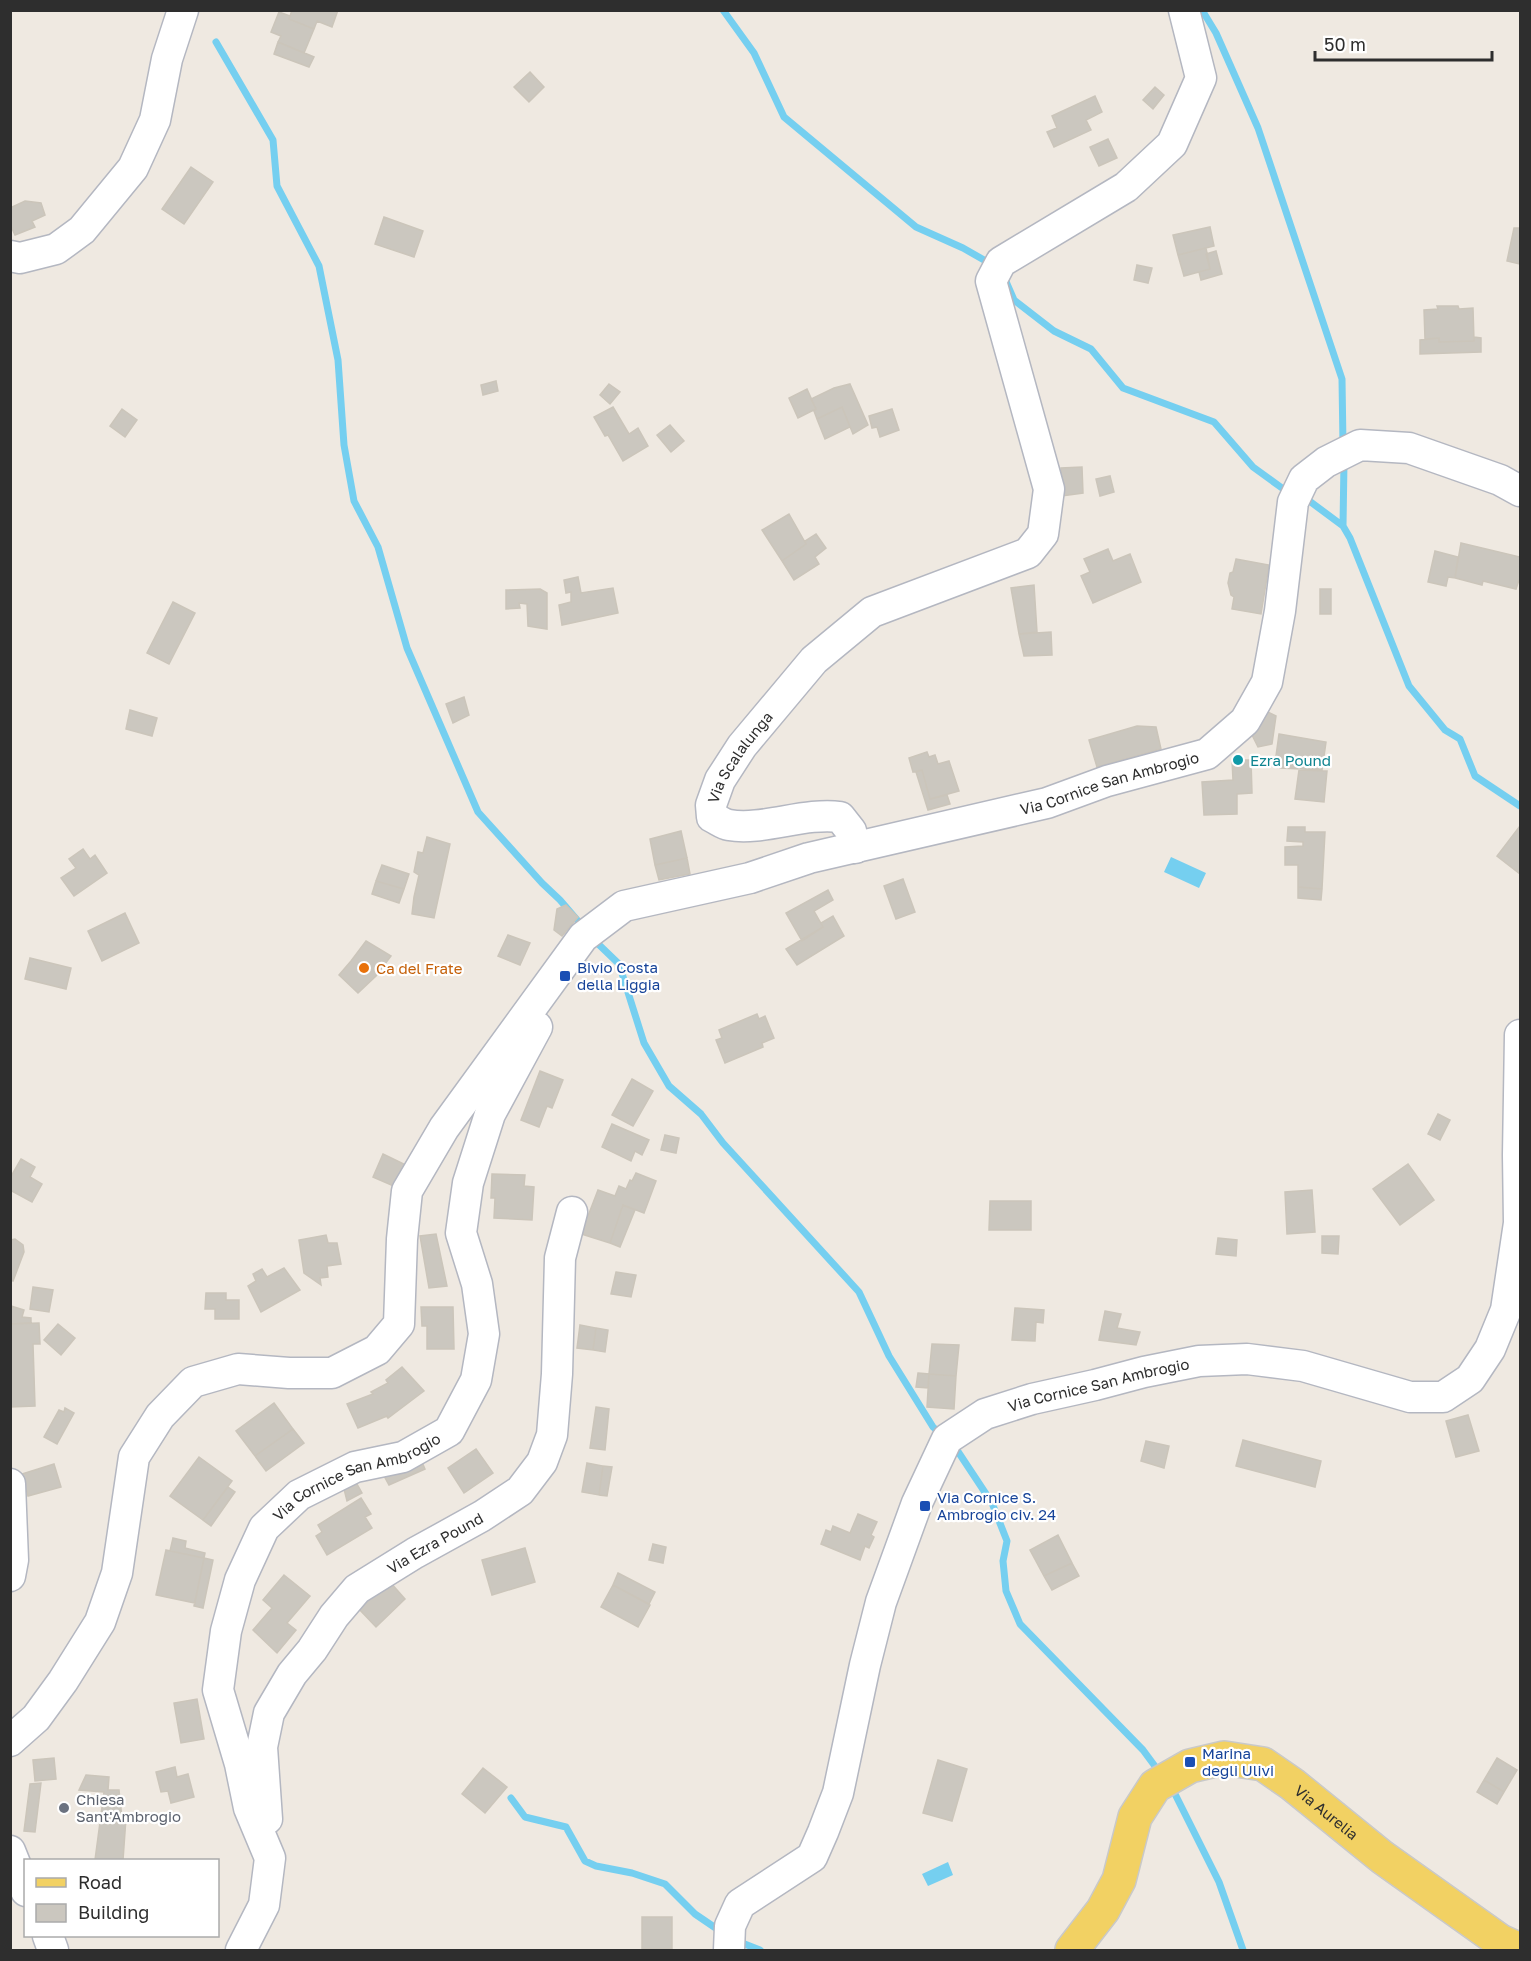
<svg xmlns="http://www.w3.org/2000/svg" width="1531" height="1961" viewBox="0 0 1531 1961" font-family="'Golos Text',sans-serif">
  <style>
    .water { fill: #75cff0 }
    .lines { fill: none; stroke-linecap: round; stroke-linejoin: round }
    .stream { stroke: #75cff0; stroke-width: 7 }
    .building { fill: #cbc7bf; stroke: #cbc5ba; stroke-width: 1.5 }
    .minor-casing { stroke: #b4b7c1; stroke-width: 33 }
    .major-casing { stroke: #c9c9c9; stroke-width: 36 }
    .minor { stroke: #fff; stroke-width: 30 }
    .major { stroke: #f2d163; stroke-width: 33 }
    .culture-dot { fill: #0f9aa8; stroke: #fff; stroke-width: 2 }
    .food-dot { fill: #e8710a; stroke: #fff; stroke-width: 2 }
    .transit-dot { fill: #1a4fb4; stroke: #fff; stroke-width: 2 }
    .worship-dot { fill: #6b7280; stroke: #fff; stroke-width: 2 }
    .labels { text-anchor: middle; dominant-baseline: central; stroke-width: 4.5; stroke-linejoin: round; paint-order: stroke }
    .street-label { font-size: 15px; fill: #2e2e2e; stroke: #fff }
    .culture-label { font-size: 15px; fill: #0d838f; stroke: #fff; text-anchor: start }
    .transit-label { font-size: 15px; fill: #164399; stroke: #fff; text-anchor: start }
    .food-label { font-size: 15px; fill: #c56008; stroke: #fff; text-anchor: start }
    .worship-label { font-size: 15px; fill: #5b616d; stroke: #fff; text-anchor: start }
  </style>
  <rect width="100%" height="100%" fill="#efe9e1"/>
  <!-- water -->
  <path class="water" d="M 1171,857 L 1206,873 L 1199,888 L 1164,872 Z
    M 948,1862 L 953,1875 L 928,1886 L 922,1874 Z"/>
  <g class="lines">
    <!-- stream -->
    <path class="stream" d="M 723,10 L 754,53 L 784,117 L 916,227 L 963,248 L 991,264
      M 1202,10 L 1216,33 L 1258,128 L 1342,379 L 1343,445
      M 216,42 L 273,140 L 277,186 L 319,266 L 338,360 L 344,445 L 354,501 L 378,547 L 407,648 L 478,812 L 542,883 L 560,900 L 584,928
      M 1004,277 L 1014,300 L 1054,331 L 1091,349 L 1123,388 L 1214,422 L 1253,467 L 1282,488 L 1291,492
      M 1304,497 L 1343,526 L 1350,538 L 1409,686 L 1445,730 L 1460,739 L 1475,776 L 1520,806
      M 1343,526 L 1344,462
      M 593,939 L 619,964 L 644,1043 L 669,1086 L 701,1114 L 723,1143 L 859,1292 L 889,1356 L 933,1427 L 942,1435
      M 953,1444 L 992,1503 L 1007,1541 L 1003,1561 L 1006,1591 L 1020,1624 L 1143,1750 L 1160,1773
      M 1171,1786 L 1219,1882 L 1243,1950
      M 511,1798 L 525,1817 L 566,1827 L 585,1861 L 596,1866 L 632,1873 L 665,1884 L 695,1914 L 720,1931
      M 737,1941 L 760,1950"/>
  </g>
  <!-- building -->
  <path class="building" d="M 292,10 L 338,10 L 332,27 L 317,21 L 314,29 L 289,19 Z
    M 279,12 L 290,16 L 289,19 L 314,29 L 304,53 L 278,42 L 281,36 L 271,32 Z
    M 278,42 L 314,57 L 309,67 L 274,54 Z
    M 530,72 L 544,87 L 529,102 L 514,87 Z
    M 1155,87 L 1164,95 L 1153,109 L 1143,100 Z
    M 1095,96 L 1102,112 L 1086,120 L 1091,130 L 1054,147 L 1047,132 L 1057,128 L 1052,116 Z
    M 1108,139 L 1117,158 L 1099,166 L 1090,147 Z
    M 191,167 L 213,182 L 184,224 L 162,209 Z
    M 25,201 L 41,203 L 45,215 L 32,221 L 35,227 L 15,235 L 10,224 L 10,208 Z
    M 384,217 L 423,231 L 414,257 L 375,244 Z
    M 1210,227 L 1214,246 L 1178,255 L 1173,235 Z
    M 1514,228 L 1520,228 L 1520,264 L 1507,261 Z
    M 1206,248 L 1210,269 L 1184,276 L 1178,255 Z
    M 1216,251 L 1222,274 L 1201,280 L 1199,272 L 1210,269 L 1206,254 Z
    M 1137,265 L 1152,268 L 1148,283 L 1134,280 Z
    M 1437,306 L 1458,306 L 1459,309 L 1473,308 L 1474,341 L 1439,342 L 1439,338 L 1425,339 L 1424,310 L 1438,309 Z
    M 1474,337 L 1481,338 L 1481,352 L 1420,354 L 1420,340 L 1439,338 L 1439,342 L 1474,341 Z
    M 496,381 L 498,391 L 483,395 L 481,385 Z
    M 609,384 L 620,392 L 610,404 L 600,395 Z
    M 850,384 L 868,425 L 853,434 L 842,407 L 817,419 L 814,411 L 816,409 L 811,399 L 834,388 Z
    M 807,389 L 816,409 L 798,418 L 789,398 Z
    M 613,407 L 629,434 L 638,428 L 648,446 L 623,461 L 608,435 L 605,436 L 594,417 Z
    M 842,407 L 850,427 L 825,439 L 817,419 Z
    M 122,409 L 137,420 L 125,437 L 110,426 Z
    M 892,409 L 899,430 L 880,437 L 877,427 L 872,428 L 869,416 Z
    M 670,425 L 684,441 L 671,452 L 657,435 Z
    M 1082,467 L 1083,493 L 1062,496 L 1061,468 Z
    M 1110,476 L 1114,492 L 1100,496 L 1096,479 Z
    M 789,514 L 806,544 L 782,561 L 762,530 Z
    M 816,534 L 826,548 L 815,557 L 819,564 L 794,580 L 782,561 L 806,544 L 805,541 Z
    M 1461,543 L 1520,557 L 1520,580 L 1519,580 L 1516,589 L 1483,581 L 1482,585 L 1455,578 Z
    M 1108,549 L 1113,561 L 1130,554 L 1141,582 L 1093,603 L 1081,576 L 1090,572 L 1084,559 Z
    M 1435,551 L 1458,557 L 1455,578 L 1448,577 L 1446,586 L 1428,582 Z
    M 1236,559 L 1269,565 L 1261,614 L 1232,609 L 1234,597 L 1231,595 L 1228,583 L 1230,573 L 1233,572 Z
    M 578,577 L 581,593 L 613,588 L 618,613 L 562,625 L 559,605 L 571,602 L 571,592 L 566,593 L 564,580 Z
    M 1034,585 L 1037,632 L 1019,634 L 1011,588 Z
    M 540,589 L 547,593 L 547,629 L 528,626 L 527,604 L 519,603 L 520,608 L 506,609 L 506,590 Z
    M 1320,589 L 1331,589 L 1331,614 L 1320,614 Z
    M 173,602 L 195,613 L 169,664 L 147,653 Z
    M 1051,632 L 1052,655 L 1024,656 L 1019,634 Z
    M 464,697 L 469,715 L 453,723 L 446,704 Z
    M 1260,708 L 1276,716 L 1272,744 L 1258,747 L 1250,731 Z
    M 130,710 L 157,718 L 152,736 L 126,729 Z
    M 1137,726 L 1156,727 L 1161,749 L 1097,767 L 1089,740 Z
    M 1279,734 L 1326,742 L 1322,770 L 1280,768 L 1281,757 L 1276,756 Z
    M 927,752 L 929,757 L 935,755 L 938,764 L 949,761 L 959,791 L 930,799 L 922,770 L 913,772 L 909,758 Z
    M 1232,760 L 1251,760 L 1252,793 L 1237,794 L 1237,814 L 1204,815 L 1202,782 L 1233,780 Z
    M 922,770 L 930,799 L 947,795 L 950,804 L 928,810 L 916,772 Z
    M 1299,770 L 1327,771 L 1324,802 L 1295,799 Z
    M 1520,826 L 1520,874 L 1497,856 Z
    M 1288,827 L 1305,827 L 1305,832 L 1325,832 L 1322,889 L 1298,887 L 1298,865 L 1285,865 L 1285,847 L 1303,846 L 1303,842 L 1287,841 Z
    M 681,831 L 687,858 L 655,865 L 650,839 Z
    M 427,837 L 450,844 L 434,918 L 412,914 L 414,897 L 419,875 L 414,872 L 418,852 L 423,853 Z
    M 83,849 L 90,859 L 95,855 L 107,873 L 74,896 L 61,878 L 76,868 L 69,859 Z
    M 687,858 L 690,874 L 659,880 L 655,865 Z
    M 382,865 L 409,874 L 404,889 L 376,881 Z
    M 903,879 L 915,912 L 896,919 L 884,886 Z
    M 376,881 L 404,889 L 399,903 L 372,894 Z
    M 1298,887 L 1322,889 L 1321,900 L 1298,898 Z
    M 828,890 L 833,900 L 814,911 L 823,927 L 802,941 L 786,913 Z
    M 566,905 L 578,917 L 562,936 L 554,930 L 557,909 Z
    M 125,913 L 139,943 L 102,961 L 88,931 Z
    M 833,916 L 844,936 L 797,965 L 786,949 L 823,927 L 821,923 Z
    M 508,935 L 530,943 L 520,965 L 498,956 Z
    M 366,941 L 391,956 L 376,976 L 358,993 L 339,975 L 351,961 Z
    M 30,958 L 71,968 L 66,989 L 25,979 Z
    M 757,1014 L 759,1019 L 765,1016 L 774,1038 L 762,1043 L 763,1047 L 725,1063 L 716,1040 L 722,1038 L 719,1030 Z
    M 540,1071 L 563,1080 L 552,1108 L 547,1106 L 539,1127 L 521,1120 Z
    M 632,1079 L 653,1091 L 633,1126 L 612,1115 Z
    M 1438,1114 L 1450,1120 L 1440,1140 L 1428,1134 Z
    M 612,1124 L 649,1140 L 642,1155 L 635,1151 L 631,1161 L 602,1147 Z
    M 665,1135 L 679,1138 L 676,1153 L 661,1150 Z
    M 383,1154 L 406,1165 L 396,1187 L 373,1177 Z
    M 21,1159 L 35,1167 L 30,1177 L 42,1184 L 32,1202 L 10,1190 L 10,1178 Z
    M 1408,1164 L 1434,1200 L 1400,1225 L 1373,1189 Z
    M 636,1173 L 656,1181 L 644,1213 L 623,1205 L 610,1243 L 575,1232 L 581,1215 L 588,1216 L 598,1190 L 615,1196 L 619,1186 L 626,1189 L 630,1180 L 632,1181 Z
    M 492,1174 L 525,1175 L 524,1186 L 534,1187 L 532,1220 L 494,1218 L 495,1198 L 491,1198 Z
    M 1312,1190 L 1315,1232 L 1287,1234 L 1285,1192 Z
    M 990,1201 L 1031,1201 L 1031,1230 L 989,1230 Z
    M 623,1205 L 635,1210 L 620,1247 L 610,1243 Z
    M 436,1234 L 447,1286 L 429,1288 L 420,1236 Z
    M 326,1235 L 328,1243 L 337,1243 L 341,1264 L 327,1266 L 328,1277 L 320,1278 L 321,1285 L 304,1273 L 299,1240 Z
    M 1322,1236 L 1339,1236 L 1338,1254 L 1322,1253 Z
    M 1218,1238 L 1237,1240 L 1236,1256 L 1216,1254 Z
    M 15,1239 L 23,1245 L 24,1252 L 13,1281 L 10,1280 L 10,1240 Z
    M 284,1268 L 300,1290 L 261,1312 L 248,1286 L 256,1281 L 253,1274 L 262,1269 L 267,1277 Z
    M 616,1272 L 636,1275 L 631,1297 L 611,1294 Z
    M 33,1287 L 53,1290 L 49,1312 L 30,1309 Z
    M 206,1293 L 226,1293 L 226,1300 L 239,1300 L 239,1319 L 215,1319 L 215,1309 L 205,1309 Z
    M 11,1306 L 24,1310 L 22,1317 L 31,1318 L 31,1323 L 10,1324 Z
    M 421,1307 L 453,1307 L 454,1349 L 427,1349 L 427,1326 L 422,1326 Z
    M 1015,1308 L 1044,1310 L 1043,1323 L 1036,1322 L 1035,1341 L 1012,1340 Z
    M 1105,1311 L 1121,1314 L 1117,1328 L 1140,1332 L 1136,1345 L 1099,1340 Z
    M 39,1323 L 40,1344 L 33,1344 L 35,1406 L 10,1407 L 10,1324 Z
    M 58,1324 L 75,1338 L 61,1355 L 44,1340 Z
    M 580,1325 L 596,1328 L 593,1350 L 577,1348 Z
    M 596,1328 L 608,1330 L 605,1352 L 593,1350 Z
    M 932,1344 L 959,1345 L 956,1376 L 929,1374 Z
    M 402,1367 L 424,1391 L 388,1418 L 387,1416 L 358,1428 L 347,1404 L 373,1394 L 371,1392 L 388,1383 L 386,1380 Z
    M 918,1373 L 929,1374 L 928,1388 L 916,1387 Z
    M 929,1374 L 956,1376 L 954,1409 L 927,1407 Z
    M 274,1403 L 293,1429 L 255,1456 L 236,1431 Z
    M 596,1407 L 609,1409 L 605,1450 L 590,1448 Z
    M 65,1408 L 74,1413 L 57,1444 L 44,1437 L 59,1410 L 64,1412 Z
    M 1468,1415 L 1479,1451 L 1456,1457 L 1446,1421 Z
    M 293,1429 L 304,1443 L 266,1471 L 255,1456 Z
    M 1243,1440 L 1321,1461 L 1315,1487 L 1236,1466 Z
    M 1146,1441 L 1169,1446 L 1164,1468 L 1141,1461 Z
    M 476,1449 L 493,1473 L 464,1493 L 448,1468 Z
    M 419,1455 L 425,1469 L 389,1485 L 382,1472 Z
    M 199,1457 L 232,1481 L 203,1520 L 170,1496 Z
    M 587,1463 L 603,1466 L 599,1495 L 582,1492 Z
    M 54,1464 L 61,1487 L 28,1496 L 22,1474 Z
    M 603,1466 L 612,1467 L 607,1496 L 599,1495 Z
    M 357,1484 L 362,1493 L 347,1501 L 344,1489 Z
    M 228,1487 L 235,1492 L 211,1526 L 203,1520 Z
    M 361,1498 L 371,1514 L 365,1517 L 372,1528 L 327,1555 L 316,1536 L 322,1532 L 318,1525 Z
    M 858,1514 L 877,1522 L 871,1535 L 874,1537 L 869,1548 L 865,1546 L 860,1560 L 821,1544 L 826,1530 L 831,1532 L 833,1526 L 850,1533 Z
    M 1058,1535 L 1072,1563 L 1044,1576 L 1030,1550 Z
    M 173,1538 L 186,1541 L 185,1548 L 205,1553 L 204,1558 L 170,1551 Z
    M 653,1544 L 666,1547 L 663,1563 L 649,1560 Z
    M 525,1548 L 535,1582 L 492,1595 L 482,1560 Z
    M 166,1550 L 204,1558 L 195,1603 L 156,1595 Z
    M 204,1558 L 213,1560 L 203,1608 L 194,1606 Z
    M 1072,1563 L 1079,1576 L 1052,1590 L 1044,1576 Z
    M 618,1573 L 655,1592 L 649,1604 L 613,1585 Z
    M 284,1575 L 310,1596 L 287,1623 L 296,1630 L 277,1653 L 253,1630 L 272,1608 L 263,1600 Z
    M 390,1582 L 405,1599 L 376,1627 L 355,1605 Z
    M 613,1585 L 650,1605 L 638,1627 L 601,1607 Z
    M 197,1699 L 204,1739 L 181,1743 L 174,1703 Z
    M 54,1758 L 56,1779 L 35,1781 L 33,1760 Z
    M 1497,1758 L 1517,1770 L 1504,1792 L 1484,1780 Z
    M 938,1760 L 967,1769 L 952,1821 L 923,1813 Z
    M 175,1767 L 177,1777 L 188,1774 L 194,1797 L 171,1803 L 168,1791 L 161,1792 L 156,1772 Z
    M 483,1768 L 507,1787 L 485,1813 L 462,1794 Z
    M 86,1775 L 109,1777 L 108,1790 L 119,1790 L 122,1818 L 126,1818 L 123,1860 L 95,1860 L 104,1792 L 79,1790 Z
    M 1484,1780 L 1504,1792 L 1497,1804 L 1477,1792 Z
    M 41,1783 L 35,1832 L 24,1831 L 30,1784 Z
    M 642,1917 L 672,1917 L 672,1949 L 642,1949 Z"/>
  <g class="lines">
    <defs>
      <g id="minor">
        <path d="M 10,256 L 20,258 L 56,249 L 82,230 L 133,168 L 155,120 L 167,59 L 183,10"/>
        <path id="s1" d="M 855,848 L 851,831 L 840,817 C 805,812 762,831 729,825 C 723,824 717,819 712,817 L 711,805 L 720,780 L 742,746 L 814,660 L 872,612 L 1028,553 L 1043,534 L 1049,489 L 991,281 L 1001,262 L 1126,187 L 1172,144 L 1201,78 L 1184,10"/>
        <path d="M 10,1484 L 13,1560 L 10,1576"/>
        <path id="s2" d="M 10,1741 L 36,1718 L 63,1681 L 100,1622 L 117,1573 L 134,1457 L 160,1416 L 193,1382 L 238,1369 L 289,1373 L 332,1373 L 377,1350 L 399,1324 L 402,1239 L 407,1191 L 444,1128 L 583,937 L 624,906 L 750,878 L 809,858 L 1047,803 L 1107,781 L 1207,754 L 1245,721 L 1267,682 L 1280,611 L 1293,502 L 1304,479 L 1326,462 L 1360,445 L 1409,448 L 1500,480 L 1520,491"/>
        <path id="s3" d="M 267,1819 L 262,1747 L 269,1713 L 292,1674 L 312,1650 L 334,1616 L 357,1589 L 415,1553 L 482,1516 L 520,1491 L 542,1462 L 552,1435 L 557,1374 L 560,1258 L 572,1212"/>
        <path d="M 10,1851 L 26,1891"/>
        <path d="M 48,1936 L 53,1950"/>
        <path id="s4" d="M 241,1950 L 264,1905 L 270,1858 L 249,1808 L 240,1764 L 218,1690 L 226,1631 L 240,1580 L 264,1528 L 299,1495 L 355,1467 L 403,1457 L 449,1431 L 476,1380 L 484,1334 L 477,1284 L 461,1233 L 468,1183 L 490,1114 L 537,1027"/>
        <path id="s5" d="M 729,1950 L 730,1926 L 740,1904 L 812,1857 L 823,1832 L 838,1793 L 865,1665 L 881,1602 L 917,1503 L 947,1439 L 985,1414 L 1032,1399 L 1095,1385 L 1144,1372 L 1199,1361 L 1247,1359 L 1303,1366 L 1410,1397 L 1443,1397 L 1470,1379 L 1490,1349 L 1506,1310 L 1519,1223 L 1518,1155 L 1520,1035"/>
      </g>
      <g id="major">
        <path id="s6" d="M 1072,1950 L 1103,1910 L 1119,1880 L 1135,1817 L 1155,1786 L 1190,1766 L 1224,1758 L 1263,1764 L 1292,1784 L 1382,1857 L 1500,1941 L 1520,1950"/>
      </g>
    </defs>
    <!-- minor casing -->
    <use href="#minor" class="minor-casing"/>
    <!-- major casing -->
    <use href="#major" class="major-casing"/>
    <!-- minor -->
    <use href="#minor" class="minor"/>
    <!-- major -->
    <use href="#major" class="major"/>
  </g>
  <!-- markers -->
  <circle class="culture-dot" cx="1238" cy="760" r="6"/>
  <circle class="food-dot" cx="364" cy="968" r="6"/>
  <g class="transit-dot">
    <rect x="559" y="970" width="12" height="12" rx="3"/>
    <rect x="919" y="1500" width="12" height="12" rx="3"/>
    <rect x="1184" y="1756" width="12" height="12" rx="3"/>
  </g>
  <circle class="worship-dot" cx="64" cy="1808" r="6"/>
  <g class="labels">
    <!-- street labels -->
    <g class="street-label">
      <text stroke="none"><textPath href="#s1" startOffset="234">Via Scalalunga</textPath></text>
      <text stroke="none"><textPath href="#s2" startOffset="1636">Via Cornice San Ambrogio</textPath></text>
      <text stroke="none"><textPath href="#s5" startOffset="738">Via Cornice San Ambrogio</textPath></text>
      <text stroke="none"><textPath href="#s4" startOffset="552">Via Cornice San Ambrogio</textPath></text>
      <text stroke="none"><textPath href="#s3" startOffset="350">Via Ezra Pound</textPath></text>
      <text stroke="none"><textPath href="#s6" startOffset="381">Via Aurelia</textPath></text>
    </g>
    <!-- culture labels -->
    <g class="culture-label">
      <text x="1250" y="760">Ezra Pound</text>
    </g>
    <!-- transit labels -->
    <g class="transit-label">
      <text x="577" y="967">Bivio Costa<tspan x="577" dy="17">della Liggia</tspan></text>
      <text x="937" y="1497">Via Cornice S.<tspan x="937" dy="17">Ambrogio civ. 24</tspan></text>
      <text x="1202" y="1753">Marina<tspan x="1202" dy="17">degli Ulivi</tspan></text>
    </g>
    <!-- food labels -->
    <g class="food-label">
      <text x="376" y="968">Ca del Frate</text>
    </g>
    <!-- worship labels -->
    <g class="worship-label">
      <text x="76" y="1799">Chiesa<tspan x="76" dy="17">Sant'Ambrogio</tspan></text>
    </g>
  </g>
  <!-- border -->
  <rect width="1531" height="1961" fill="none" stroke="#2e2e2e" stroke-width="24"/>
  <!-- legend -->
  <rect x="24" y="1859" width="195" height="78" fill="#ffffff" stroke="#ababab" stroke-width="1.5"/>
  <rect x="36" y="1878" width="30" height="9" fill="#f2d163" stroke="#ababab" stroke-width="1.5"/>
  <text x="78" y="1889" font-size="18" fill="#2e2e2e">Road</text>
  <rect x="36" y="1904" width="30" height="18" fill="#cbc7bf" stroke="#ababab" stroke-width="1.5"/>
  <text x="78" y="1919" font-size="18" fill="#2e2e2e">Building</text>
  <!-- scale -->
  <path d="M1315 51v9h177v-9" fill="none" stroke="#2e2e2e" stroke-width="3"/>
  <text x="1324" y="51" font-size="18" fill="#2e2e2e" stroke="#ffffff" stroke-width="4.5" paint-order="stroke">50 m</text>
</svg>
